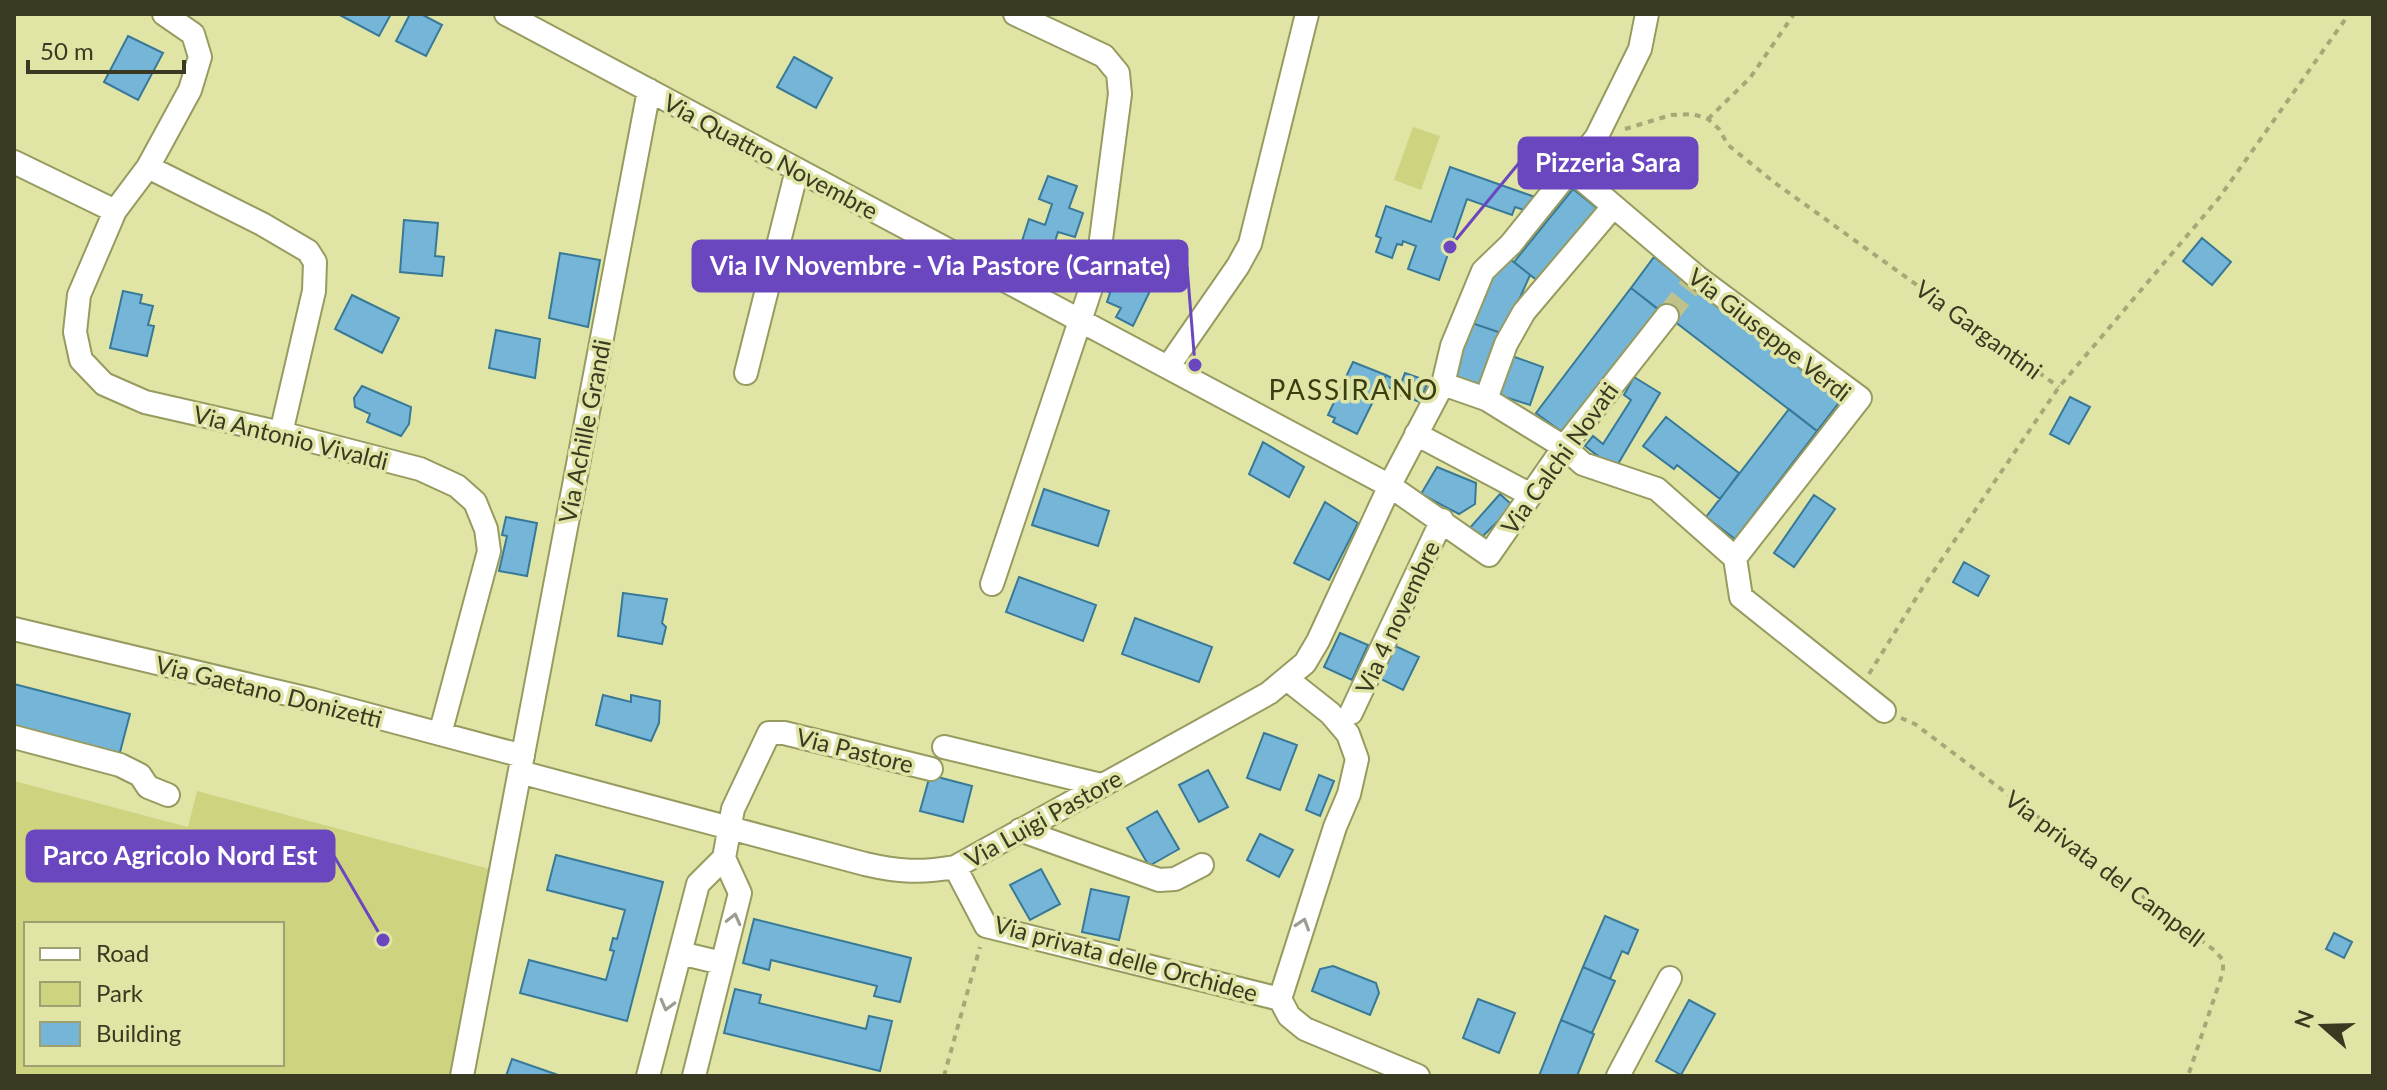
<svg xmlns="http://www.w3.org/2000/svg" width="2387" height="1090" viewBox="0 0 2387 1090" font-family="Lato,sans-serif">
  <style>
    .green { fill: #cdd37f; fill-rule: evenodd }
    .building { fill: #75b5d7; stroke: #387998; stroke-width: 2 }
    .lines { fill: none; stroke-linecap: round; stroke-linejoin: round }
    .minor-tunnel { stroke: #bfc38b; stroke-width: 22; stroke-dasharray: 22 11; stroke-linecap: butt }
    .minor-casing { stroke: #979b5f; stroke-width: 26 }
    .path { stroke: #a5a977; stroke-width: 4; stroke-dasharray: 6 6; stroke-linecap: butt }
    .minor { stroke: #fff; stroke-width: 22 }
    .oneway { stroke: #9c9c90 }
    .labels { text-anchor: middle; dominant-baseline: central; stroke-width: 7; stroke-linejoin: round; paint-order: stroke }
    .street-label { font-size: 24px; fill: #393a21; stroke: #e0e5a6 }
    .quarter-label { font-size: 28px; letter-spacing: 2px; fill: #3a3d0e; stroke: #e0e5a6 }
    .leader { fill: none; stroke: #6a46bf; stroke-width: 3 }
    .callout-dot { fill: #6a46bf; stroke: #e0e5a6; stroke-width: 3 }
    .callout { fill: #6a46bf; stroke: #6a46bf; stroke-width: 3 }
    .callout-label { font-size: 26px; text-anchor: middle; font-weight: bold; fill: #fff }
  </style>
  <rect width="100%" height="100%" fill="#e0e5a6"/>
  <!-- green -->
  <path class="green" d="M 1413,127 L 1440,136 L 1421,190 L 1394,180 Z
    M 14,781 L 188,827 L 197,791 L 493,870 L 463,1076 L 14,1076 ZM 26,924 L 282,924 L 282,1064 L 26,1064 Z"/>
  <!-- building -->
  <path class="building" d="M 338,14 L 391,14 L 379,36 Z
    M 410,14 L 421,14 L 442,25 L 426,56 L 396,41 Z
    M 128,36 L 163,53 L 138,100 L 104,82 Z
    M 794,57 L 832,78 L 816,108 L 777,87 Z
    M 1450,167 L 1535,197 L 1524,210 L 1515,207 L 1512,215 L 1467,199 L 1439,280 L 1408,269 L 1416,246 L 1403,241 L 1402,245 L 1397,244 L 1392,258 L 1376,252 L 1381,238 L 1376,236 L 1386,206 L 1431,222 Z
    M 1048,176 L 1077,186 L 1069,208 L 1083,213 L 1075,237 L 1058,232 L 1052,251 L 1022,241 L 1029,219 L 1045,225 L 1052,204 L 1039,199 Z
    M 1573,189 L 1598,209 L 1539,282 L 1514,262 Z
    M 404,220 L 438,223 L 435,256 L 444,257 L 442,276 L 400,272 Z
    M 2202,238 L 2231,262 L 2212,285 L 2183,261 Z
    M 560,253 L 600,260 L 588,327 L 549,318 Z
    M 1506,256 L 1530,275 L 1504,334 L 1466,321 L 1490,274 Z
    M 1654,257 L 1841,400 L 1817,431 L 1631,288 Z
    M 1114,270 L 1151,289 L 1133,326 L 1116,317 L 1121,308 L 1107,302 L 1110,293 L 1107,291 Z
    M 1631,288 L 1660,311 L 1566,435 L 1536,413 Z
    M 123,291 L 142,295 L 140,303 L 153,306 L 148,325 L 154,326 L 147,356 L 110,348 Z
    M 352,295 L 399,318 L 382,353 L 335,329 Z
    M 1466,321 L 1504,334 L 1484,386 L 1450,377 Z
    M 496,330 L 540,339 L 535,378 L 489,368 Z
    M 1509,355 L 1543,367 L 1530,405 L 1496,394 Z
    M 1353,362 L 1386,375 L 1357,434 L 1333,422 L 1335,418 L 1328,415 Z
    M 1405,373 L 1428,381 L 1420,402 L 1397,394 L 1398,392 L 1382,384 L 1386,375 L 1401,383 Z
    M 1634,377 L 1660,393 L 1615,469 L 1585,446 L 1593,436 L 1603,444 L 1631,400 L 1624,395 Z
    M 362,386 L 411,407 L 409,424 L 401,436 L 367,422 L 370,414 L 355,407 L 354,398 Z
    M 2070,397 L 2090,407 L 2069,444 L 2050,434 Z
    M 1789,409 L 1817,431 L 1735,539 L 1706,517 Z
    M 1666,417 L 1739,473 L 1720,499 L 1677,465 L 1674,469 L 1643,446 Z
    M 1263,442 L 1304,467 L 1289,497 L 1249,474 Z
    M 1437,467 L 1476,483 L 1475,504 L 1459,514 L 1421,494 Z
    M 1044,489 L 1109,511 L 1098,546 L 1032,525 Z
    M 1500,494 L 1513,506 L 1481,538 L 1468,530 Z
    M 1814,495 L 1835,509 L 1794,567 L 1774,553 Z
    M 1325,502 L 1358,523 L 1329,580 L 1294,563 Z
    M 506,517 L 537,523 L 527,576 L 499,571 L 507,536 L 502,535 Z
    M 1964,562 L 1989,576 L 1978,596 L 1953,582 Z
    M 1019,577 L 1096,605 L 1083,641 L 1006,612 Z
    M 623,593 L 667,599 L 662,623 L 666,627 L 662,644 L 618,636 Z
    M 1135,618 L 1212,647 L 1199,682 L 1122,654 Z
    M 1340,633 L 1368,645 L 1352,680 L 1324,667 Z
    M 1391,644 L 1419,657 L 1403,690 L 1375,676 Z
    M 14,684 L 130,714 L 119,756 L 14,728 Z
    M 603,695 L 631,702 L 631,695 L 660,701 L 659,723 L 651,741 L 596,725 Z
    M 1264,733 L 1297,745 L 1280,790 L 1247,778 Z
    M 1208,770 L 1228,807 L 1199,822 L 1179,785 Z
    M 930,775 L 972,786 L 963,822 L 920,811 Z
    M 1319,775 L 1334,781 L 1320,816 L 1306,810 Z
    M 1157,811 L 1179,849 L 1149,866 L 1127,828 Z
    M 1260,834 L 1293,850 L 1279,877 L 1247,860 Z
    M 556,855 L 663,882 L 627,1021 L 520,993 L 529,960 L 606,980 L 614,951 L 610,950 L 613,938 L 617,939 L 625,910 L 547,890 Z
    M 1041,869 L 1060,904 L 1030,920 L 1010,885 Z
    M 1091,889 L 1129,897 L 1119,940 L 1082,932 Z
    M 1605,916 L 1638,930 L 1628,954 L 1622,951 L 1610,979 L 1583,967 Z
    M 754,919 L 911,958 L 900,1002 L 874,996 L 877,986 L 771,960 L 769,970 L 743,963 Z
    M 2334,933 L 2352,942 L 2344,958 L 2326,949 Z
    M 1333,966 L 1376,983 L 1379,993 L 1370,1015 L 1312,991 L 1320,969 Z
    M 1583,967 L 1615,981 L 1592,1033 L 1561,1020 Z
    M 735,989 L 761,995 L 759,1003 L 866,1029 L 869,1016 L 892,1021 L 880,1071 L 724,1033 Z
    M 1478,999 L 1515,1013 L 1499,1053 L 1463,1038 Z
    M 1689,1000 L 1715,1014 L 1681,1075 L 1656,1061 Z
    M 1561,1020 L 1594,1034 L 1577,1076 L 1539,1076 Z
    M 512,1059 L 561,1076 L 506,1076 Z"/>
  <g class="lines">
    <!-- minor-tunnel -->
    <path class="minor-tunnel" d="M 1667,316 L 1691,285"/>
    <defs>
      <path id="minor" d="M 164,14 L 193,34 L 200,57 L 190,90 L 148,167 L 262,224 L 308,251 L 315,262 L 314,291 L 281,433
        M 506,14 L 1390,486 L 1489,555 L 1564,447 L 1667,316
        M 14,162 L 115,211
        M 148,167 L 115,211 L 79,295 L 75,332 L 81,360 L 104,384 L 145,402 L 281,433 L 420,469 L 457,486 L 475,502 L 486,529 L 489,551 L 440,734
        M 1570,169 L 1697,277 L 1860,398 L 1735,558
        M 1168,367 L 1238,266 L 1250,244 L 1307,14
        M 746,373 L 797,170
        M 1443,384 L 1486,399 L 1564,447 L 1583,464 L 1657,489 L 1735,558 L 1741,597 L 1884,711
        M 1486,399 L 1506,344 L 1524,312 L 1612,208
        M 1416,434 L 1531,495
        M 992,584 L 1097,270 L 1120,94 L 1118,73 L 1104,56 L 1015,14
        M 14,629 L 313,700 L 523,756
        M 1287,679 L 1330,713 L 1348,734 L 1357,759 L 1349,794 L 1335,827 L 1280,999 L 1289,1016 L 1305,1029 L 1418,1076
        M 1351,713 L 1442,520
        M 14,737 L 120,765 L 140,775 L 148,787 L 168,795
        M 944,747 L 1101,785
        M 520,772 L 865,864 C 899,872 921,873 955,867 L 1269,693 L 1305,663 L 1318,641 L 1393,479 L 1443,384 L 1452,346 L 1483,271 L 1511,244 L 1596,138 L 1640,49 L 1647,14
        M 1020,830 L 1159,880 L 1175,879 L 1202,865
        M 955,867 L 986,926 L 1280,999
        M 680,953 L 722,963
        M 462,1076 L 649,90
        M 648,1076 L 698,884 L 724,858
        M 694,1076 L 740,893 L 724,858 L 733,809 L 769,733 L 784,733 L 931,769
        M 1618,1076 L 1670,978"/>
    </defs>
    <!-- minor casing -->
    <use href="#minor" class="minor-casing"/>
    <!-- path -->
    <path class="path" d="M 1708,119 L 1750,78 L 1794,14
      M 1625,129 L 1671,115 L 1693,114 L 1708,119 L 1719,129 L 1728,145 L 1775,183 L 2059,387
      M 1869,674 L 1923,587 L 2059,387 L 2219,198 L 2349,14
      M 1901,718 L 1915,724 L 2214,950 L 2223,960 L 2223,972 L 2188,1076
      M 944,1076 L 980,947"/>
    <!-- minor -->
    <use href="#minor" class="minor"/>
  </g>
  <!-- one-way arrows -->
  <defs><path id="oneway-chevron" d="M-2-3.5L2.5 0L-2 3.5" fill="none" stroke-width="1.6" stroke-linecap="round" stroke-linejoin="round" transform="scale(2)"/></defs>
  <g class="oneway">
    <use href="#oneway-chevron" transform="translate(734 919) rotate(-76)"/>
    <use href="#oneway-chevron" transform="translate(1303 924) rotate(-72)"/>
    <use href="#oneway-chevron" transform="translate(667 1005) rotate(105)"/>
  </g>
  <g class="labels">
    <!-- street labels -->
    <g class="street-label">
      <text transform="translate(771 156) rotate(28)">Via Quattro Novembre</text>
      <text transform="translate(1979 329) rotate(36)">Via Gargantini</text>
      <text transform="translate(1770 334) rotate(38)">Via Giuseppe Verdi</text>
      <text transform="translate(584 431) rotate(-79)">Via Achille Grandi</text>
      <text transform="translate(291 437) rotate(14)">Via Antonio Vivaldi</text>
      <text transform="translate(1559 458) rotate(-54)">Via Calchi Novati</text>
      <text transform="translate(1397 617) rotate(-65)">Via 4 novembre</text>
      <text transform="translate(269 691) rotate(14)">Via Gaetano Donizetti</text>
      <text transform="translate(855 750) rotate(14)">Via Pastore</text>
      <text transform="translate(1043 818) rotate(-29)">Via Luigi Pastore</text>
      <text transform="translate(2105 868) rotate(37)">Via privata del Campell</text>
      <text transform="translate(1126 958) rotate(15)">Via privata delle Orchidee</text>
    </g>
    <!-- quarter labels -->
    <g class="quarter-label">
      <text x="1354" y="389">PASSIRANO</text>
    </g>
  </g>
  <!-- callouts -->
  <path class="leader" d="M1450 247L1519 163M1195 365L1187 266M383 940L334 856"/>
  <g class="callout-dot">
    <circle cx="1450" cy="247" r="8"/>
    <circle cx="1195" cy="365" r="8"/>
    <circle cx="383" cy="940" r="8"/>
  </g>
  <g class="callout">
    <rect x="1519" y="138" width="178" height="50" rx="8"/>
    <rect x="693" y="241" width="494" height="50" rx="8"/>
    <rect x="27" y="831" width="307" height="50" rx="8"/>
  </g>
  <g class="callout-label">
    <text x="1608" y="172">Pizzeria Sara</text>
    <text x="940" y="275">Via IV Novembre - Via Pastore (Carnate)</text>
    <text x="180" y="865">Parco Agricolo Nord Est</text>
  </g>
  <!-- border -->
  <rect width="2387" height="1090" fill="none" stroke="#393a21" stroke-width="32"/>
  <!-- legend -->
  <rect x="24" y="922" width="260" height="144" fill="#e0e5a6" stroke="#9da171" stroke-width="2"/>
  <rect x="40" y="948" width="40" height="12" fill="#ffffff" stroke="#9da171" stroke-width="2"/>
  <text x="96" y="962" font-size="24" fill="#393a21">Road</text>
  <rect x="40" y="982" width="40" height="24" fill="#cdd37f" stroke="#9da171" stroke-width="2"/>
  <text x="96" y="1002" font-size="24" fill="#393a21">Park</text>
  <rect x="40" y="1022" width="40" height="24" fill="#75b5d7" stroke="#9da171" stroke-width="2"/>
  <text x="96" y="1042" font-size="24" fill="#393a21">Building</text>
  <!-- north arrow -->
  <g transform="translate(2323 1026) rotate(290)" stroke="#e0e5a6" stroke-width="6" paint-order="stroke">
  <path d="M0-6L14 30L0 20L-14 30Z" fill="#393a21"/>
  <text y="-12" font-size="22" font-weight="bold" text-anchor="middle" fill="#393a21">N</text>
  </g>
  <!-- scale -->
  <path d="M28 60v12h156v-12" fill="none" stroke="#393a21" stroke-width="4"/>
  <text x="40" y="60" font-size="24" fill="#393a21" stroke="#e0e5a6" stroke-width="6" paint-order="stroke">50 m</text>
</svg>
